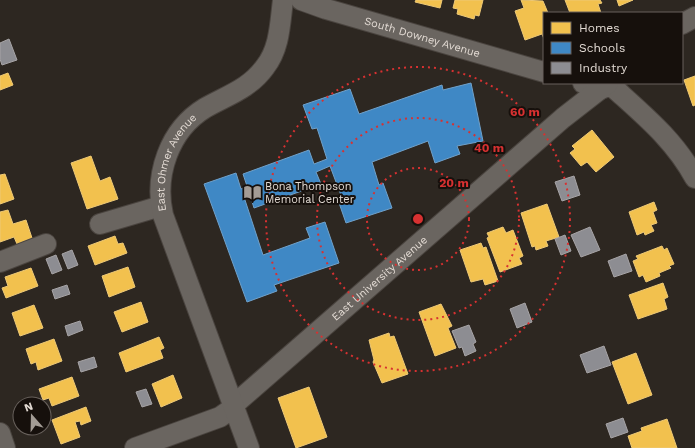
<svg xmlns="http://www.w3.org/2000/svg" width="695" height="448" viewBox="0 0 695 448" font-family="'Work Sans',sans-serif">
  <style>
    .homes { fill: #f2c14e; stroke: #eec976 }
    .schools { fill: #3f88c5; stroke: #70a1ca }
    .industry { fill: #8d8d92; stroke: #a7a4a6 }
    .lines { fill: none; stroke-linecap: round; stroke-linejoin: round }
    .minor-casing { stroke: #4a443f; stroke-width: 22 }
    .minor { stroke: #6a6560; stroke-width: 20 }
    .ring { fill: none; stroke: #d73131; stroke-width: 2; stroke-dasharray: 2 4 }
    .labels { text-anchor: middle; dominant-baseline: central; stroke-width: 4; stroke-linejoin: round; paint-order: stroke }
    .street-label { font-size: 11px; fill: #e3dbd4; stroke: #16100c }
    .poi-label { font-size: 11px; fill: #e3dbd4; stroke: #16100c; text-anchor: start }
    .centre { fill: #d73131; stroke: #16100c; stroke-width: 2 }
    .ring-label { font-size: 12px; text-anchor: middle; font-weight: bold; fill: #d73131; stroke: #16100c; stroke-width: 4; stroke-linejoin: round; paint-order: stroke }
  </style>
  <rect width="100%" height="100%" fill="#2d2721"/>
  <!-- homes -->
  <path class="homes" d="M 416,0 L 442,0 L 440,8 L 415,2 Z
    M 455,0 L 483,0 L 479,16 L 475,15 L 474,19 L 457,14 L 458,9 L 453,8 Z
    M 521,0 L 543,1 L 548,13 L 544,13 L 544,39 L 542,34 L 525,40 L 515,11 L 524,8 Z
    M 565,0 L 600,0 L 602,3 L 598,4 L 601,13 L 570,13 Z
    M 617,0 L 633,0 L 619,6 Z
    M 8,73 L 13,85 L 0,90 L 0,76 Z
    M 695,76 L 695,105 L 693,106 L 684,80 Z
    M 592,130 L 614,157 L 596,172 L 587,162 L 581,166 L 570,153 L 575,149 L 572,146 Z
    M 91,156 L 100,181 L 110,177 L 118,199 L 87,209 L 71,163 Z
    M 5,174 L 14,199 L 0,204 L 0,175 Z
    M 654,202 L 657,210 L 653,212 L 657,223 L 651,225 L 654,231 L 645,235 L 644,232 L 637,235 L 629,212 Z
    M 547,204 L 559,237 L 546,241 L 548,246 L 536,250 L 535,246 L 532,247 L 521,213 Z
    M 8,210 L 13,224 L 26,220 L 32,238 L 17,244 L 14,237 L 0,242 L 0,212 Z
    M 503,227 L 506,233 L 513,230 L 523,256 L 519,258 L 522,264 L 500,272 L 487,238 L 489,237 L 487,233 Z
    M 115,236 L 118,244 L 123,243 L 127,253 L 95,265 L 88,246 Z
    M 481,243 L 483,248 L 486,247 L 498,281 L 485,285 L 483,279 L 471,282 L 460,250 Z
    M 662,246 L 664,250 L 667,248 L 674,264 L 669,266 L 671,268 L 659,273 L 660,276 L 646,282 L 643,275 L 639,277 L 633,261 L 638,259 L 636,256 Z
    M 128,267 L 135,287 L 109,297 L 102,276 Z
    M 31,268 L 38,286 L 6,298 L 2,288 L 8,286 L 5,277 Z
    M 663,283 L 668,297 L 664,299 L 667,309 L 638,319 L 629,295 Z
    M 141,302 L 148,322 L 122,332 L 114,312 Z
    M 441,304 L 452,326 L 448,328 L 456,348 L 435,356 L 419,312 Z
    M 34,305 L 43,328 L 20,336 L 12,313 Z
    M 389,333 L 390,337 L 394,336 L 408,374 L 382,383 L 373,362 L 374,360 L 369,340 Z
    M 159,337 L 164,348 L 160,350 L 163,358 L 126,372 L 119,353 Z
    M 54,339 L 62,361 L 38,370 L 36,362 L 31,364 L 26,349 Z
    M 636,353 L 652,395 L 628,404 L 612,362 Z
    M 173,375 L 182,398 L 161,407 L 152,384 Z
    M 72,377 L 79,396 L 52,406 L 49,398 L 43,400 L 39,389 Z
    M 309,387 L 327,437 L 296,448 L 278,398 Z
    M 86,407 L 91,421 L 81,425 L 80,421 L 75,422 L 80,437 L 61,444 L 52,420 Z
    M 667,419 L 677,448 L 632,448 L 628,436 L 642,431 L 641,428 Z"/>
  <!-- schools -->
  <path class="schools" d="M 471,83 L 483,141 L 457,146 L 460,154 L 435,163 L 428,141 L 372,162 L 379,185 L 383,183 L 392,208 L 346,223 L 338,200 L 342,198 L 330,166 L 316,172 L 321,184 L 254,208 L 250,195 L 244,197 L 263,255 L 310,238 L 306,228 L 325,222 L 339,263 L 274,285 L 277,291 L 247,302 L 204,184 L 236,173 L 241,189 L 247,186 L 243,174 L 309,150 L 314,164 L 327,159 L 317,128 L 312,129 L 303,105 L 350,89 L 359,114 L 442,85 L 443,90 Z"/>
  <!-- industry -->
  <path class="industry" d="M 9,39 L 17,60 L 2,65 L 0,59 L 0,43 Z
    M 574,176 L 580,195 L 562,201 L 555,182 Z
    M 590,227 L 600,250 L 581,257 L 571,235 Z
    M 565,235 L 571,251 L 561,255 L 555,239 Z
    M 72,250 L 78,265 L 68,269 L 62,254 Z
    M 626,254 L 632,271 L 614,277 L 608,261 Z
    M 56,255 L 62,270 L 52,274 L 46,259 Z
    M 67,285 L 70,294 L 55,299 L 52,290 Z
    M 525,303 L 532,322 L 517,328 L 510,309 Z
    M 80,321 L 83,330 L 68,336 L 65,326 Z
    M 469,325 L 476,342 L 473,344 L 476,351 L 465,356 L 462,347 L 459,348 L 452,331 Z
    M 604,346 L 611,365 L 587,373 L 580,355 Z
    M 94,357 L 97,367 L 81,372 L 78,362 Z
    M 146,389 L 152,404 L 142,407 L 136,392 Z
    M 623,418 L 628,432 L 611,438 L 606,424 Z"/>
  <g class="lines">
    <defs>
      <g id="minor">
        <path id="s1" d="M 301,0 L 326,9 L 544,72"/>
        <path d="M 682,24 L 695,17"/>
        <path d="M 583,83 L 601,89 L 609,86 L 615,89 C 646,117 675,141 695,178"/>
        <path d="M 100,224 L 161,206"/>
        <path d="M 0,262 L 46,244"/>
        <path d="M 0,433 L 5,448"/>
        <path id="s2" d="M 135,448 L 220,417 L 230,410 L 237,402 L 563,118 L 608,83"/>
        <path id="s3" d="M 249,448 L 163,215 C 154,175 169,130 205,108 C 228,95 249,89 265,67 C 280,48 280,23 283,0"/>
      </g>
    </defs>
    <!-- minor casing -->
    <use href="#minor" class="minor-casing"/>
    <!-- minor -->
    <use href="#minor" class="minor"/>
  </g>
  <!-- distance rings -->
  <g class="ring">
    <circle cx="418" cy="219" r="51"/>
    <circle cx="418" cy="219" r="101"/>
    <circle cx="418" cy="219" r="152"/>
  </g>
  <!-- icons -->
  <defs>
    <symbol id="library-bare" viewBox="-9 -9 18 18"><path d="M-6-4Q-3-5.5-.7-3.5V5Q-3 3-6 4ZM6-4Q3-5.5 .7-3.5V5Q3 3 6 4Z" fill="#a39c95" stroke="#16100c" stroke-width="2.5" paint-order="stroke"/></symbol>
  </defs>
  <g fill-rule="evenodd">
    <use href="#library-bare" x="240" y="180" width="25" height="25"/>
  </g>
  <g class="labels">
    <!-- street labels -->
    <g class="street-label">
      <text stroke="none"><textPath href="#s1" startOffset="127">South Downey Avenue</textPath></text>
      <text stroke="none"><textPath href="#s3" startOffset="305">East Ohmer Avenue</textPath></text>
      <text stroke="none"><textPath href="#s2" startOffset="302">East University Avenue</textPath></text>
    </g>
    <!-- poi labels -->
    <g class="poi-label">
      <text x="265" y="186">Bona Thompson<tspan x="265" dy="13">Memorial Center</tspan></text>
    </g>
  </g>
  <circle cx="418" cy="219" r="6" class="centre"/>
  <g class="ring-label">
    <text x="525" y="116">60 m</text>
    <text x="489" y="152">40 m</text>
    <text x="454" y="187">20 m</text>
  </g>
  <!-- legend -->
  <rect x="543" y="12" width="140" height="72" fill="#16100c" stroke="#68615c"/>
  <rect x="551" y="22" width="20" height="12" fill="#f2c14e" stroke="#68615c"/>
  <text x="579" y="32" font-size="12" fill="#e3dbd4">Homes</text>
  <rect x="551" y="42" width="20" height="12" fill="#3f88c5" stroke="#68615c"/>
  <text x="579" y="52" font-size="12" fill="#e3dbd4">Schools</text>
  <rect x="551" y="62" width="20" height="12" fill="#8d8d92" stroke="#68615c"/>
  <text x="579" y="72" font-size="12" fill="#e3dbd4">Industry</text>
  <!-- north arrow -->
  <g transform="translate(32 416) rotate(340)"><circle r="19" fill="#16100c" stroke="#68615c"/>
  <path d="M0-3L7 15L0 10L-7 15Z" fill="#a39c95"/>
  <text y="-6" font-size="11" font-weight="bold" text-anchor="middle" fill="#e3dbd4">N</text>
  </g>
</svg>
